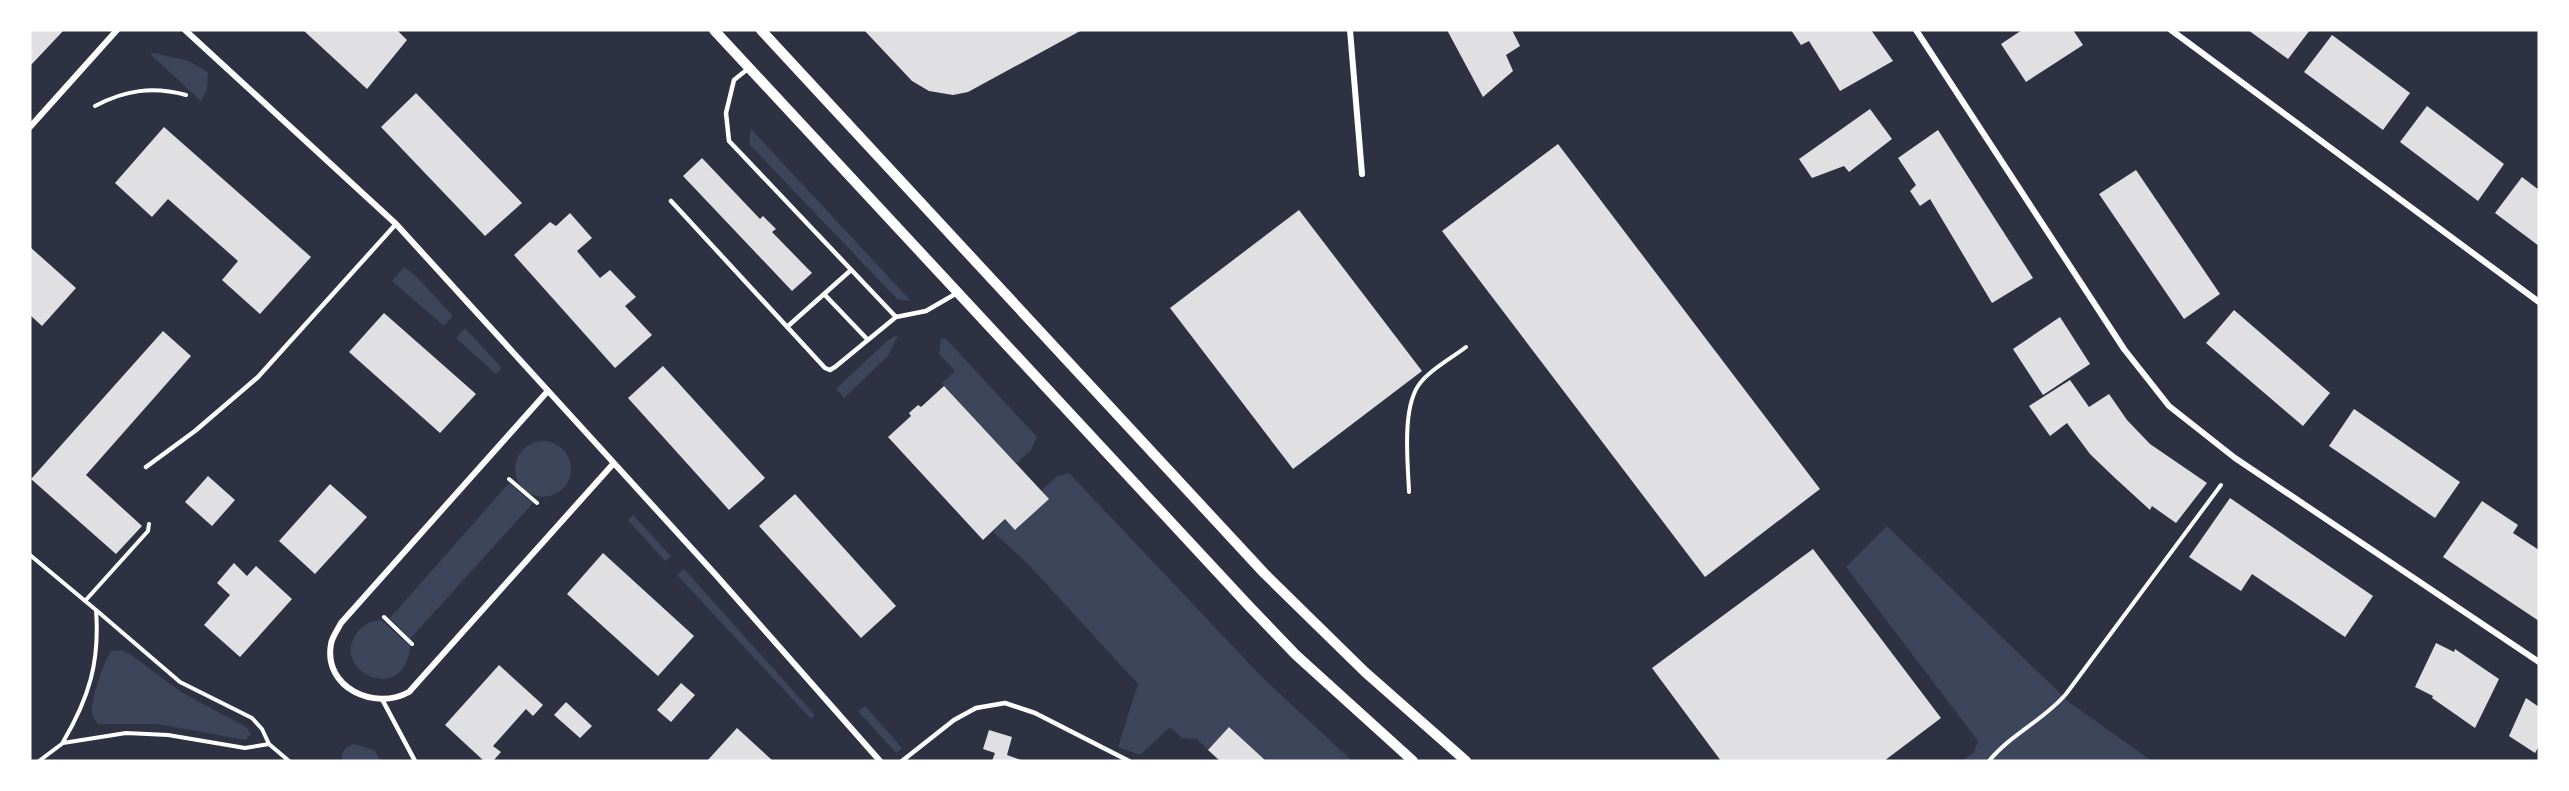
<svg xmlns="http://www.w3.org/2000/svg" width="2569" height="791" viewBox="0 0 2569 791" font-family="Manrope,sans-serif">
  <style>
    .green { fill: #3c4559 }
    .building { fill: #e0e0e3 }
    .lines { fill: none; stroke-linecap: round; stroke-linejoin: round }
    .path { stroke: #fff; stroke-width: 4 }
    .service { stroke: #fff; stroke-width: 4.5 }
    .minor { stroke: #fff; stroke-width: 6 }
    .tertiary { stroke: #fff; stroke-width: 10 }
  </style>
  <rect width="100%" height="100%" fill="#2d3142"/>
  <!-- green -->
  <path class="green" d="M 154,53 L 189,61 L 208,72 L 207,89 L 201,101 L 150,54 Z
    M 751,129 L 911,301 L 897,299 L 749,144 Z
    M 404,267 L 415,275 L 453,316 L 444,326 L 392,281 Z
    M 465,328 L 502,368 L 496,374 L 456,338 Z
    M 898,335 L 888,356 L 844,398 L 836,389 L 888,340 Z
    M 941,338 L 947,340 L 1037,437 L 1031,450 L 1016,464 L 942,383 L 955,371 L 939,354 Z
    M515 469a28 28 0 1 1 56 0a28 28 0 1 1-56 0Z
    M 1069,473 L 1261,676 L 1352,761 L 1266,761 L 1229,727 L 1208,750 L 1197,739 L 1182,738 L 1170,727 L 1140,755 L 1118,747 L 1138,684 L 1028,564 L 993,532 L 1005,519 L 1016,530 L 1048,499 L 1041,491 L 1057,476 Z
    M 509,483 L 533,503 L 410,639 L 390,618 Z
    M 633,515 L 671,556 L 665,561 L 628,520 Z
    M 1887,526 L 2070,703 L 2152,761 L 1962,761 L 1974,752 L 1978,741 L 1846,567 Z
    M 684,569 L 815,715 L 811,719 L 677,575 Z
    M 381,620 L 410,646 C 406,707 328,671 357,633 C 363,624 371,621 381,620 Z
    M 121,650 L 130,654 L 181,692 L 246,727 L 251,734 L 245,740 L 157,724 L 98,724 C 94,719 91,714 92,707 C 94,693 103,660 112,651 Z
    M 865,706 L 902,748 L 896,753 L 858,711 Z
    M 354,744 L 374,750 L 381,761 L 342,761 C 340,751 346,747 354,744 Z"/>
  <!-- building -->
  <path class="building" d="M 30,30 L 64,30 L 30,66 Z
    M 303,30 L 397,30 L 407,40 L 367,89 Z
    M 864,30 L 1082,30 L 968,92 L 953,95 L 929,91 L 912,81 Z
    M 1447,30 L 1512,30 L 1520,46 L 1506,55 L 1513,71 L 1483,97 Z
    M 1791,30 L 1871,30 L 1893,61 L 1840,91 L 1809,41 L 1801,45 Z
    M 2022,30 L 2073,30 L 2083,45 L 2026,82 L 2001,44 Z
    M 2248,30 L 2310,30 L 2288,59 Z
    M 2332,35 L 2410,93 L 2383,130 L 2304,72 Z
    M 416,93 L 522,203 L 485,236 L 381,127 Z
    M 2427,106 L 2504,164 L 2478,201 L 2400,142 Z
    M 1870,109 L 1892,139 L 1849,172 L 1844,166 L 1812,178 L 1799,159 Z
    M 164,127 L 311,257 L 260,314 L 222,280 L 238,261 L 168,199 L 152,217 L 115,183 Z
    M 1938,130 L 2033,278 L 1992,303 L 1930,199 L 1920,206 L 1910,191 L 1916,185 L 1898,158 Z
    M 1558,144 L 1820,489 L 1705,577 L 1442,231 Z
    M 702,158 L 760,219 L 763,216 L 776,229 L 772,232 L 812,273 L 792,291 L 683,176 Z
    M 2136,170 L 2220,294 L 2184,319 L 2099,194 Z
    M 2522,177 L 2539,190 L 2539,246 L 2495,213 Z
    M 1299,210 L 1422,371 L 1293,469 L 1170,308 Z
    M 570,213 L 592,238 L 577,251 L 600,278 L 610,270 L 636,297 L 625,306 L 652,335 L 615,368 L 514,255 L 550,222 L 556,226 Z
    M 30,247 L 76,288 L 42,326 L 30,315 Z
    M 2234,310 L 2330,393 L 2303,426 L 2206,343 Z
    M 384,313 L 476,394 L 440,433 L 349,352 Z
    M 2060,317 L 2090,364 L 2043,395 L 2013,349 Z
    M 163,331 L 191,356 L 86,475 L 142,526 L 116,554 L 31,479 Z
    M 663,366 L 765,478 L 729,510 L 628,398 Z
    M 2070,380 L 2089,407 L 2109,394 L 2127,420 L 2150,444 L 2207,483 L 2176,523 L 2152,506 L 2150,510 L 2115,478 L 2090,454 L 2067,423 L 2050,436 L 2029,406 Z
    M 944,386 L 1049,499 L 1015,530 L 1005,519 L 983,540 L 888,437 L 911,416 L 909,413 L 918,405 L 921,407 Z
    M 2354,409 L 2460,482 L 2435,518 L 2329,446 Z
    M 208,476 L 235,500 L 212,526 L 185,502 Z
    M 330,484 L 367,517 L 315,574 L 279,541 Z
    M 795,494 L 896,606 L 861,638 L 759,526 Z
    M 2230,498 L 2373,596 L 2345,637 L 2252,574 L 2241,591 L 2189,557 Z
    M 2482,501 L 2518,525 L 2513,533 L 2539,550 L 2539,621 L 2443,557 Z
    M 1813,549 L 1941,718 L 1884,761 L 1721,761 L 1652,668 Z
    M 603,553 L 694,636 L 658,676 L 567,594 Z
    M 234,563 L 247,576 L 256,566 L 292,599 L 240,657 L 204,625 L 230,595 L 217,583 Z
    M 2436,643 L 2454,652 L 2455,649 L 2499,679 L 2475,728 L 2432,698 L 2433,696 L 2415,687 Z
    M 499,665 L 543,705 L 533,716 L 526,709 L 493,746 L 501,752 L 493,761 L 484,761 L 445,725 Z
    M 681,683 L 695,695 L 671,722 L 657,710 Z
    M 2526,698 L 2539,707 L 2539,746 L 2535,753 L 2509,736 Z
    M 566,702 L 592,726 L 580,738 L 554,715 Z
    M 1229,727 L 1266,761 L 1220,761 L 1208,750 Z
    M 737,728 L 773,761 L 707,761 Z
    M 989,730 L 1012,737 L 1007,755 L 1024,761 L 992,761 L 995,753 L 983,749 Z"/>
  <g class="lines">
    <!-- path -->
    <path class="path" d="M 95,106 C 125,90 153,86 186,95
      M 509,479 L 537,503
      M 1409,492 C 1408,463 1401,405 1421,382 C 1432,368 1452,358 1466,347
      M 30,555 L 96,610 C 100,662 89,698 63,742
      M 85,601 L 148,531 L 149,524
      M 96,610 L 180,682 L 252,718 L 262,729 L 269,744 L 289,761
      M 384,617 L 412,644
      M 39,761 L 63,743 L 126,733 L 168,735 L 245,748 L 269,744
      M 1989,761 C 2011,734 2044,720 2066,694 L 2221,485"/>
    <!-- service -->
    <path class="service" d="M 749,68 L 734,80 L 726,113 L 729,141 L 896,317
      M 671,201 L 825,368 L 830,370 L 835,367 L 896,317 L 926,311 L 957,293
      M 824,294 L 867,339
      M 787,327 L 851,270
      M 146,467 L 195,431 L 258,377 L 396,224
      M 383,701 L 415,761
      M 902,761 L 954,720 L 976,708 L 1005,703 L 1035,713 L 1129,761"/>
    <!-- minor -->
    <path class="minor" d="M 185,30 L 396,224 L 715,574 L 880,761
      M 1350,30 L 1362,174
      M 1916,30 L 2124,349 L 2169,406 L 2235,458 L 2539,662
      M 2171,30 L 2539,302
      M 30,127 L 117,30
      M 547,392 L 341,623 C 338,629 332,637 331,644 C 323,688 375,711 409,692 L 613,464"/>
    <!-- tertiary -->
    <path class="tertiary" d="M 714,30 L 1248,605 L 1296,655 L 1413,761
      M 761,30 L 1264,573 L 1365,672 L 1466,761"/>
  </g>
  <!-- border -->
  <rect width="2569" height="791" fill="none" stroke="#ffffff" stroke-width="63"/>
</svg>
